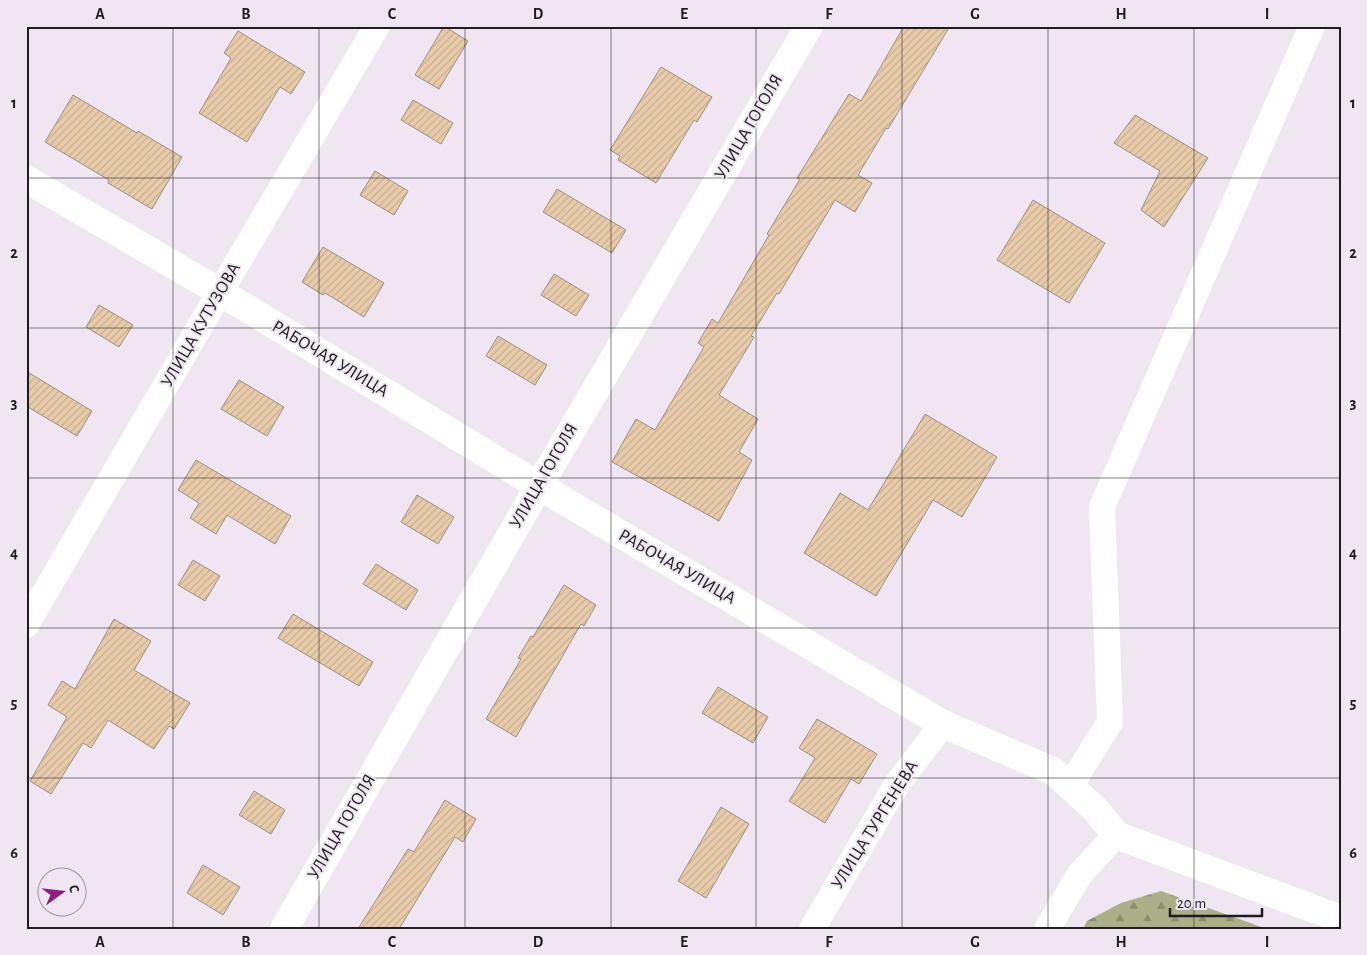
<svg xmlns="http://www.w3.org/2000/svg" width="1367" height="955" viewBox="0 0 1367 955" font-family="'Alegreya Sans',sans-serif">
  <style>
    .forest { fill: url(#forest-firs) }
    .building { fill: url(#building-hatch); stroke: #999085 }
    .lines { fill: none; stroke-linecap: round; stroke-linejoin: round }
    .street { stroke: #fff; stroke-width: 26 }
    .secondary { stroke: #fff; stroke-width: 28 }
    .grid { fill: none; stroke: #1f1c20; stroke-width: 1; stroke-opacity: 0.55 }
    .labels { text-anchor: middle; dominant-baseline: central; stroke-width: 4; stroke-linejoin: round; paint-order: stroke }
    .street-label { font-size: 18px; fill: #1f1c20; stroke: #efe6f2 }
    .neatline { fill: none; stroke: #1f1c20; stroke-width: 2 }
    .grid-label { font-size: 16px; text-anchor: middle; font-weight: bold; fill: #1f1c20 }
  </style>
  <defs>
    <pattern id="forest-firs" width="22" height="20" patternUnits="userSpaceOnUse" patternTransform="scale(1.25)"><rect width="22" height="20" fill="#acb088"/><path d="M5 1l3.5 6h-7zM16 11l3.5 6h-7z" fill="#8b8e6f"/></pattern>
    <pattern id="building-hatch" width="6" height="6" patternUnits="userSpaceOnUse" patternTransform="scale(1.25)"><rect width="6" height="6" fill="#e8ccaa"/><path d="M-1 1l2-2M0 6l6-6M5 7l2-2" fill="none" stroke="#c7af92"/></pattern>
  </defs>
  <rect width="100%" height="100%" fill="#efe6f2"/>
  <!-- forest -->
  <path class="forest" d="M 1161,891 L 1267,929 L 1083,929 L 1087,921 L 1121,903 Z"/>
  <!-- building -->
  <path class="building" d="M 444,26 L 468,41 L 439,89 L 415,75 Z
    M 904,26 L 950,26 L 888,129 L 886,128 L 858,175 L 872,183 L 855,212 L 835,200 L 779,294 L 777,293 L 751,336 L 754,337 L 719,395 L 758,419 L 739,452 L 752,460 L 719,521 L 612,462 L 636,419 L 655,430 L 704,347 L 698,343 L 712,319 L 718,323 L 769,235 L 767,234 L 800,179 L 797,178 L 815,149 L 849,94 L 861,101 Z
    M 238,31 L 305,72 L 291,94 L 280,87 L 247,142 L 199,113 L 231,58 L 224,53 Z
    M 661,67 L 712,97 L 697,122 L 694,120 L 656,183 L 618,160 L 620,156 L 610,150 Z
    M 73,95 L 137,133 L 138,131 L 182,157 L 152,209 L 108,183 L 109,180 L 45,142 Z
    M 413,100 L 453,123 L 441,144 L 401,120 Z
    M 1135,115 L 1208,158 L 1164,227 L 1141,210 L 1160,171 L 1114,143 Z
    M 375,171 L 408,191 L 394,215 L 360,195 Z
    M 557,189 L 626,230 L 612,253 L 543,212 Z
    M 1033,200 L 1105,243 L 1069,303 L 997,260 Z
    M 323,247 L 384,283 L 364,317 L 325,293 L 323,295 L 302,282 Z
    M 554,274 L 589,295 L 576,316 L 541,295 Z
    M 99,305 L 133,325 L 119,347 L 86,327 Z
    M 498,336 L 547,365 L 535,385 L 486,356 Z
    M 26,371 L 92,411 L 77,436 L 26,406 Z
    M 239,380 L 284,407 L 267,436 L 221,409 Z
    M 925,414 L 997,457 L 962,517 L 933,500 L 876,596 L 804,553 L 840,493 L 868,510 Z
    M 196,460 L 291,516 L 275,544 L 227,515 L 216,534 L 190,518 L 199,503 L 178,490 Z
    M 417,495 L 454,517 L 438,544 L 401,522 Z
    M 193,560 L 220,576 L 205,601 L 178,585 Z
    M 376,564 L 418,590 L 406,610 L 363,584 Z
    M 564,585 L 596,605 L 584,626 L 581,624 L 516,737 L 486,719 L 521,659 L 518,658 L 531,636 L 533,637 Z
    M 293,614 L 373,662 L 359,686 L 278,638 Z
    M 114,619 L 151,641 L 134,670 L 190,703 L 174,729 L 169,726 L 154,749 L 108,720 L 91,748 L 83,743 L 51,794 L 30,781 L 67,717 L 48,705 L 62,681 L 75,689 Z
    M 718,687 L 768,717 L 753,743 L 702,713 Z
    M 817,719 L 877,754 L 859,784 L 851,779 L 825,823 L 789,801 L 815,758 L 799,748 Z
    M 254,791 L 285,810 L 271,834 L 239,815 Z
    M 445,800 L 476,819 L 463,842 L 455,837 L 399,929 L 358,929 L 408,849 L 414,852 Z
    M 721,807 L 749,824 L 706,898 L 678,881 Z
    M 203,865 L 240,887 L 223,915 L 187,893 Z"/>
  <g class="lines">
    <!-- street -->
    <path class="street" d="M 26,625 L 220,292 L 377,26
      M 1070,786 L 1110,722 L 1102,507 L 1312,26
      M 812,929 L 897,784 L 943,724
      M 1047,929 L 1080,874 L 1116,835"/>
    <!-- secondary -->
    <path class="secondary" d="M 26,179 L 220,292 L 539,486 L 943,724 L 1053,771 L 1096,810 L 1116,835 L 1341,919
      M 284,929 L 539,486 L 809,26"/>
  </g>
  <!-- grid -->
  <path class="grid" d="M 173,26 L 173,929M 319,26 L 319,929M 465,26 L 465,929M 611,26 L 611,929M 756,26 L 756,929M 902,26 L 902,929M 1048,26 L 1048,929M 1194,26 L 1194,929M 26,178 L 1341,178M 26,328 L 1341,328M 26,478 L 1341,478M 26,628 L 1341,628M 26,778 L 1341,778"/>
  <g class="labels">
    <!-- street labels -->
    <g class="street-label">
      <text transform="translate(749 127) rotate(-60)">УЛИЦА ГОГОЛЯ</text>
      <text transform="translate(201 325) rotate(-60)">УЛИЦА КУТУЗОВА</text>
      <text transform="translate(330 359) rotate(31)">РАБОЧАЯ УЛИЦА</text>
      <text transform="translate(544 476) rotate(-60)">УЛИЦА ГОГОЛЯ</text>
      <text transform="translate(677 567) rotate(30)">РАБОЧАЯ УЛИЦА</text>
      <text transform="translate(875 825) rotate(-58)">УЛИЦА ТУРГЕНЕВА</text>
      <text transform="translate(342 827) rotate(-60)">УЛИЦА ГОГОЛЯ</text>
    </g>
  </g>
  <!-- border -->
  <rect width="1367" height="955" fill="none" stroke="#efe6f2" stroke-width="55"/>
  <!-- north arrow -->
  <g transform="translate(62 892) rotate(75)"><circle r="24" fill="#efe6f2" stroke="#9c959e"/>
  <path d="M0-4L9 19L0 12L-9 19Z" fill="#8e1f81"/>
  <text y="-8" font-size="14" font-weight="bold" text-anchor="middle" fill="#1f1c20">С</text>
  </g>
  <!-- scale -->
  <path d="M1170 908v8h92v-8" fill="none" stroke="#1f1c20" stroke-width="2.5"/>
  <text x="1177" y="908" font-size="15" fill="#1f1c20" stroke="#efe6f2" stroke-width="4" paint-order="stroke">20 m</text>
  <rect x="28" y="28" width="1312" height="900" class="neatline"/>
  <g class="grid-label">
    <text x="100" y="19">A</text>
    <text x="246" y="19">B</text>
    <text x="392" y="19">C</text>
    <text x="538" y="19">D</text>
    <text x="684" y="19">E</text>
    <text x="829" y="19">F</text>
    <text x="975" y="19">G</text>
    <text x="1121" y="19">H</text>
    <text x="1267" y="19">I</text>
    <text x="14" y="108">1</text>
    <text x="1353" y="108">1</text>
    <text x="14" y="258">2</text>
    <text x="1353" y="258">2</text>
    <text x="14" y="408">3</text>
    <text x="1353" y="408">3</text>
    <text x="14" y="558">4</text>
    <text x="1353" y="558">4</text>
    <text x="14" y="708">5</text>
    <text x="1353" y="708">5</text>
    <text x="14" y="858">6</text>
    <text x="1353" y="858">6</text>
    <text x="100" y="947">A</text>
    <text x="246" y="947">B</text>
    <text x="392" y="947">C</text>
    <text x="538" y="947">D</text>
    <text x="684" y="947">E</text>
    <text x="829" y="947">F</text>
    <text x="975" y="947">G</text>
    <text x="1121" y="947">H</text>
    <text x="1267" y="947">I</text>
  </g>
</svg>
